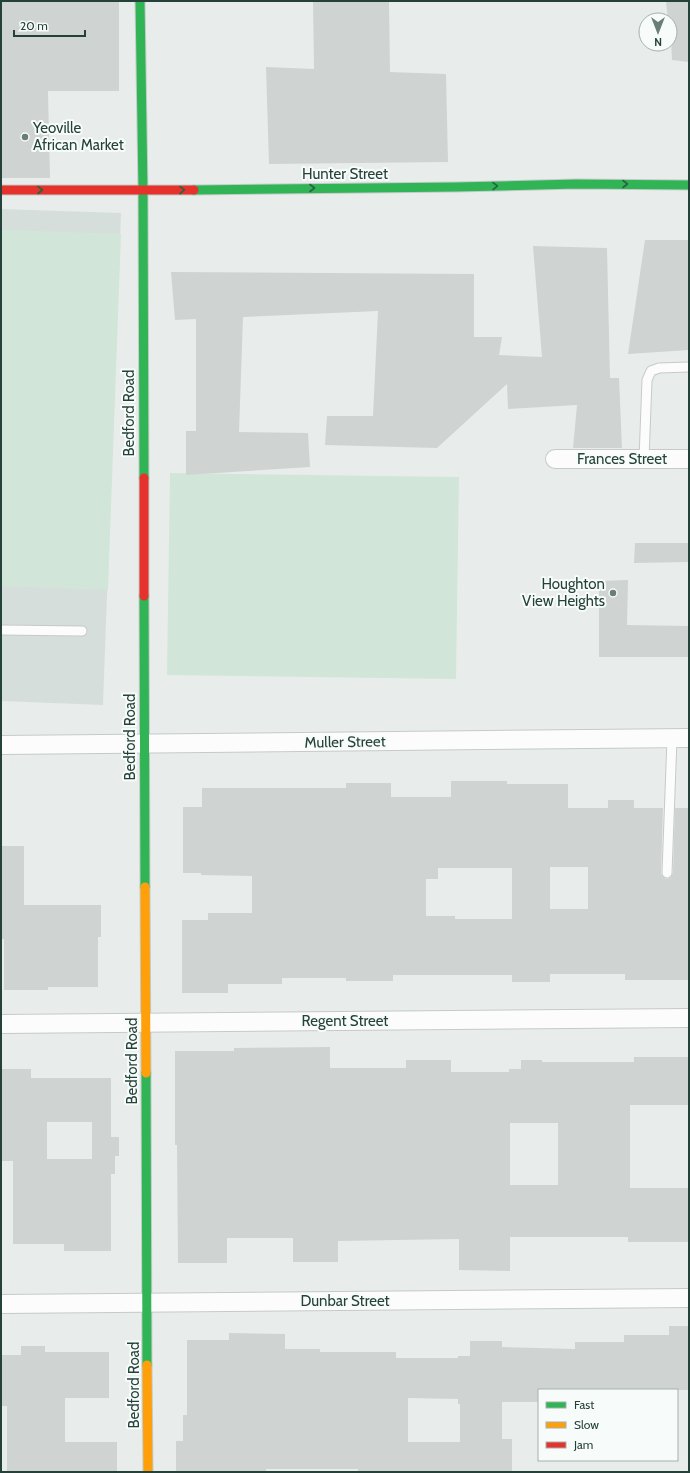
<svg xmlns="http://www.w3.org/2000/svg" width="690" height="1473" viewBox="0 0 690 1473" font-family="Cabin,sans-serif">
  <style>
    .built { fill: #d6dedb }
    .green { fill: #d1e6d8 }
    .building { fill: #cfd4d2; fill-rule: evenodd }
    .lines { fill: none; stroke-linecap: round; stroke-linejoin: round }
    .lane-casing { stroke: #c5cac8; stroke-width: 11 }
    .street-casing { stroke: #c5cac8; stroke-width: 20 }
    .fast-casing { stroke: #c3cbc8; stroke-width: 11 }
    .slow-casing { stroke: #c3cbc8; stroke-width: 11 }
    .jam-casing { stroke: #c3cbc8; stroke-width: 11 }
    .lane { stroke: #fcfcfc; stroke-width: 9 }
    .street { stroke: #fcfcfc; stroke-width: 18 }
    .fast { stroke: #30b455; stroke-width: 9 }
    .slow { stroke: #ff9f0a; stroke-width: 9 }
    .jam { stroke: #e5322d; stroke-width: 9 }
    .oneway { stroke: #286442 }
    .poi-dot { fill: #697e78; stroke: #f7fbf9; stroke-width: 1.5 }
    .labels { text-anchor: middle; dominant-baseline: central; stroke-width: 4; stroke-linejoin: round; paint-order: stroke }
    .poi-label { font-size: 15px; fill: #24423a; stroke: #f7fbf9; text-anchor: start }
    .street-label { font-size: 15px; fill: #24423a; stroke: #f7fbf9 }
  </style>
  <rect width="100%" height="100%" fill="#e8edeb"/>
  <!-- built -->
  <path class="built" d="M 1,209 L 121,213 L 103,705 L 1,701 Z"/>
  <!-- green -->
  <path class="green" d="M 1,230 L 121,234 L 108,590 L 1,586 Z
    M 170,473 L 459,477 L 456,679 L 167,675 Z"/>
  <!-- building -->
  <path class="building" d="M 1,1 L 119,1 L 119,91 L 48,91 L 50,178 L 1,178 Z
    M 313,1 L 389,1 L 390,72 L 446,74 L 448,162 L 269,164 L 266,67 L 314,69 Z
    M 666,1 L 689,1 L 689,62 L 672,60 L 670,20 L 668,20 Z
    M 645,240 L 689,240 L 689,350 L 628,354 Z
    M 533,246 L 607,248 L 610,378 L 619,378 L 622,448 L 573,448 L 577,405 L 508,409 L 507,384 L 437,448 L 325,445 L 327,416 L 373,416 L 378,311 L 243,317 L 239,432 L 308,433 L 310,467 L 186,475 L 186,431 L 196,431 L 196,319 L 175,320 L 171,272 L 474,274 L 474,337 L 502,337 L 499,355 L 542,357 Z
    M 635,543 L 689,543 L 689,562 L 634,563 Z
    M 628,580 L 627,625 L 689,626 L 689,657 L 599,657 L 599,581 Z
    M 451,781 L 507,781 L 507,784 L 568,784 L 568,808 L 608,808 L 608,800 L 634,800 L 634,808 L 663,808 L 661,873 L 662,876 L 666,879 L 670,878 L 673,873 L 675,808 L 689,808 L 689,980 L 625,980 L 625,974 L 550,974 L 550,982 L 512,982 L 512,975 L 393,975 L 393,981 L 346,981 L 346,978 L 282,978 L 282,984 L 228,984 L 228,993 L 182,993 L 182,920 L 208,920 L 208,913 L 252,913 L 252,876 L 201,875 L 201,873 L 183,873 L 183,807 L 202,807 L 202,788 L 346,788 L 346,783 L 391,783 L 391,797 L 451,797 ZM 550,867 L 588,867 L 588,909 L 550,909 ZM 438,868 L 512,868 L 512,919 L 455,919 L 455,916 L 426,916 L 426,879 L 438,879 Z
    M 1,846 L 24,846 L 24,905 L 101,905 L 101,937 L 98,937 L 98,987 L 48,987 L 48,990 L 4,990 L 4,939 L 1,939 Z
    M 330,1047 L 330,1068 L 406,1068 L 406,1060 L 451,1060 L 451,1072 L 509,1072 L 509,1069 L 521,1069 L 521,1060 L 542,1060 L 542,1062 L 634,1062 L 634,1057 L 689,1057 L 689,1105 L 630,1105 L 630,1188 L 689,1188 L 689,1242 L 628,1242 L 628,1237 L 510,1237 L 510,1271 L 459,1270 L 459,1239 L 338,1241 L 338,1262 L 293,1262 L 293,1238 L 227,1238 L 227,1263 L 178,1263 L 177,1145 L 175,1145 L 175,1051 L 234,1051 L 234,1048 ZM 510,1123 L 558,1123 L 558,1185 L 510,1185 Z
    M 1,1069 L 31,1069 L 31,1078 L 111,1078 L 111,1137 L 119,1137 L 119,1156 L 115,1156 L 115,1174 L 111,1174 L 111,1251 L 64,1251 L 64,1244 L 13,1244 L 13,1161 L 1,1161 ZM 47,1122 L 92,1122 L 92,1159 L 47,1159 Z
    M 669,1326 L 688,1326 L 689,1390 L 539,1390 L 539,1402 L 502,1402 L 502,1439 L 512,1439 L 512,1472 L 358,1472 L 358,1469 L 266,1469 L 266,1472 L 176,1472 L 176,1441 L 183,1441 L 183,1415 L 187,1415 L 187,1340 L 229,1340 L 229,1333 L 285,1334 L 285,1349 L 320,1349 L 320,1352 L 396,1352 L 396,1358 L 458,1358 L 458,1356 L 470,1356 L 470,1341 L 502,1341 L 502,1347 L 575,1349 L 575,1342 L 624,1342 L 624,1335 L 669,1335 ZM 408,1398 L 458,1399 L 458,1404 L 460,1404 L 460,1442 L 408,1442 Z
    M 21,1346 L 45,1346 L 45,1352 L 109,1352 L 109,1398 L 65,1398 L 65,1442 L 117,1442 L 117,1472 L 7,1472 L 7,1406 L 1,1406 L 1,1355 L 21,1355 Z"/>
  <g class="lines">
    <defs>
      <path id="lane" d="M 644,459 L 647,380 L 651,371 L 659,368 L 689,367
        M 1,630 L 82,631
        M 667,873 L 672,739"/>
      <path id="street" d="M 555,459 L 689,459
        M 1,745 L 689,738
        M 1,1024 L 689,1018
        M 1,1304 L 689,1298"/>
      <path id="fast" d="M 140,1 L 143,190 L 144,478
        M 194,190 L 456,187 L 576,184 L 689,185
        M 144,596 L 145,887
        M 146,1073 L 147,1365"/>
      <path id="slow" d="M 145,887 L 146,1073
        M 147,1365 L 148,1472"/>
      <path id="jam" d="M 1,190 L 194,190
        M 144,478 L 144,596"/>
    </defs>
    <!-- lane casing -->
    <use href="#lane" class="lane-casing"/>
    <!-- street casing -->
    <use href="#street" class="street-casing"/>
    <!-- fast casing -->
    <use href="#fast" class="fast-casing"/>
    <!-- slow casing -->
    <use href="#slow" class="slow-casing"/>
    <!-- jam casing -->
    <use href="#jam" class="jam-casing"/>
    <!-- lane -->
    <use href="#lane" class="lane"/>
    <!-- street -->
    <use href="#street" class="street"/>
    <!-- fast -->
    <use href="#fast" class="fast"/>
    <!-- slow -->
    <use href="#slow" class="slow"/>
    <!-- jam -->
    <use href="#jam" class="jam"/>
  </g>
  <!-- one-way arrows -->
  <defs><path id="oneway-chevron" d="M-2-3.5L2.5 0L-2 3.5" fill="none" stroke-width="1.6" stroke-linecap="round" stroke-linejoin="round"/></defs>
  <g class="oneway">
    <use href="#oneway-chevron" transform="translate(625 184)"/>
    <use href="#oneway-chevron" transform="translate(495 186) rotate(-1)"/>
    <use href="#oneway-chevron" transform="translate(312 188)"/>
    <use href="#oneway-chevron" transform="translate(40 190)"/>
    <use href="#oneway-chevron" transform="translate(182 190) rotate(-1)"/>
  </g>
  <!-- markers -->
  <g class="poi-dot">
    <circle cx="25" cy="137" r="4"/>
    <circle cx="613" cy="593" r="4"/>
  </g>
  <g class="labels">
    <!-- poi labels -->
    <g class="poi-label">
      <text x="33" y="128">Yeoville<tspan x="33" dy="17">African Market</tspan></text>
      <text x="605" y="584" text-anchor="end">Houghton<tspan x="605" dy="17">View Heights</tspan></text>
    </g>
    <!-- street labels -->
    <g class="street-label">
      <text x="345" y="174">Hunter Street</text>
      <text transform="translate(129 413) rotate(-90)">Bedford Road</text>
      <text x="622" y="459">Frances Street</text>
      <text transform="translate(130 737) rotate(-90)">Bedford Road</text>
      <text transform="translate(345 742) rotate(-1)">Muller Street</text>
      <text x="345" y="1021">Regent Street</text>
      <text transform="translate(132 1061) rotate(-90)">Bedford Road</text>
      <text x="345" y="1301">Dunbar Street</text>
      <text transform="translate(134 1385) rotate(-90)">Bedford Road</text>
    </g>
  </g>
  <!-- border -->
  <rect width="690" height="1473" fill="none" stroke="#24423a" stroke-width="4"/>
  <!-- legend -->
  <rect x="538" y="1389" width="140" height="72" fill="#f7fbf9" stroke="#a3b1ad"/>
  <rect x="546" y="1402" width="20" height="6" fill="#30b455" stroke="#a3b1ad"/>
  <text x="574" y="1409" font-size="12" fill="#24423a">Fast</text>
  <rect x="546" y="1422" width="20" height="6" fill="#ff9f0a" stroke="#a3b1ad"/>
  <text x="574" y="1429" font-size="12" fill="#24423a">Slow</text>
  <rect x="546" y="1442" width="20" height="6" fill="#e5322d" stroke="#a3b1ad"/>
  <text x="574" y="1449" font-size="12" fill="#24423a">Jam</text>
  <!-- north arrow -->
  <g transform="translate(658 32) rotate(180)"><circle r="19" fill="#f7fbf9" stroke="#a3b1ad"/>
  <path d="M0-3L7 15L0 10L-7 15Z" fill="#697e78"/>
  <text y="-6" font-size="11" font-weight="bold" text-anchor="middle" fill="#24423a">N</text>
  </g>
  <!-- scale -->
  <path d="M14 30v6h71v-6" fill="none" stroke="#24423a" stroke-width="2"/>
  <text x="20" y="30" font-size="12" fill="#24423a" stroke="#f7fbf9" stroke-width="3" paint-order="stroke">20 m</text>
</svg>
